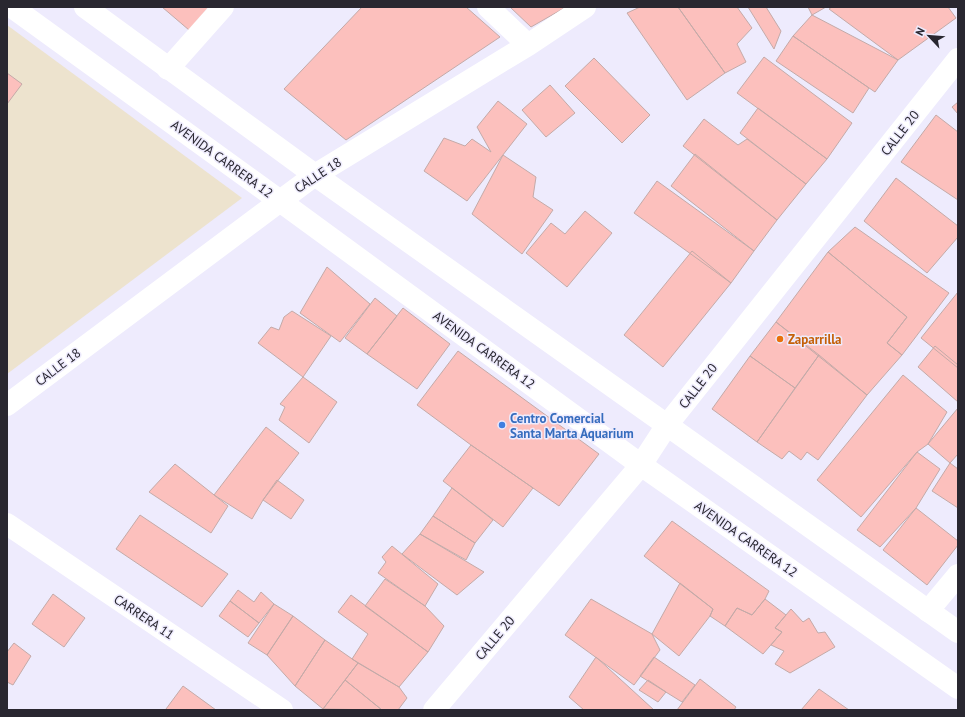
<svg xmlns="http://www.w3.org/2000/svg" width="965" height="717" viewBox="0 0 965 717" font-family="'PT Sans',sans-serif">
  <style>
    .education { fill: #ede3ce }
    .building { fill: #fcc0bd; stroke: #c4aaa8 }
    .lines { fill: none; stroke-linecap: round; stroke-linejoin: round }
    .street { stroke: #fff; stroke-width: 22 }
    .secondary { stroke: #fff; stroke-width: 22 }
    .food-dot { fill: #e8710a; stroke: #eeebfd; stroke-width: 1.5 }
    .shop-dot { fill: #3f7fe0; stroke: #eeebfd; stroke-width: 1.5 }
    .labels { text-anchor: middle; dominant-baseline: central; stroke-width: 3; stroke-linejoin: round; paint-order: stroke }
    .street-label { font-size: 13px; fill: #292730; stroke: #eeebfd }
    .food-label { font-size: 13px; font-weight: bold; fill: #c56008; stroke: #eeebfd; text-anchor: start }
    .shop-label { font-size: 13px; font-weight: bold; fill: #366cbe; stroke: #eeebfd; text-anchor: start }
  </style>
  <rect width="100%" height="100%" fill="#eeebfd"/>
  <!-- education -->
  <path class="education" d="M 7,25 L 242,198 L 7,374 Z"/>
  <!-- building -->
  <path class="building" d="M 162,7 L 209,7 L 189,30 Z
    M 362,7 L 466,7 L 500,37 L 346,140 L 284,89 Z
    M 510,7 L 566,7 L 531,27 Z
    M 640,7 L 678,7 L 725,73 L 687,100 L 627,13 Z
    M 678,7 L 737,7 L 752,28 L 737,44 L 746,62 L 725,73 Z
    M 748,7 L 766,7 L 781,31 L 774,49 Z
    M 808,7 L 826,7 L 812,15 Z
    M 832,7 L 948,7 L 956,18 L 898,60 L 829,9 Z
    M 812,15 L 898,60 L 875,92 L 793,36 Z
    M 793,36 L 869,88 L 853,113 L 776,61 Z
    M 764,57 L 852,123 L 827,159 L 737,93 Z
    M 594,58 L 650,115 L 622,143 L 565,86 Z
    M 7,73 L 22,84 L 7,104 Z
    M 550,85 L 575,113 L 546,137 L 522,110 Z
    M 498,101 L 527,124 L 467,201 L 424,171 L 444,138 L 465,146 L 472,139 L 491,152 L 477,127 Z
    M 958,102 L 958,114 L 952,107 Z
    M 758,108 L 827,159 L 806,184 L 740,133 Z
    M 936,115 L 958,132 L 958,200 L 901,162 Z
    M 704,119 L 738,145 L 747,139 L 806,184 L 777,220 L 683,146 Z
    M 695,154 L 777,220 L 754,251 L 671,186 Z
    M 503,155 L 536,177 L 533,197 L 553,210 L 522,254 L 472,214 Z
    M 896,178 L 958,226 L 958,237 L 927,273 L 864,221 Z
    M 657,181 L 754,251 L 731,283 L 634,213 Z
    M 585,211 L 612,233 L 567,287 L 526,253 L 551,223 L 565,234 Z
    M 855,227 L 949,293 L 902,355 L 887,343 L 907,317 L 828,252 Z
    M 692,251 L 731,283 L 663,367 L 624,335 Z
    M 828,252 L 907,317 L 887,343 L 902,355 L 867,395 L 776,322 Z
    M 327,267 L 370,304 L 340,342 L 300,313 Z
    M 958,292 L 958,368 L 921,338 Z
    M 375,298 L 397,316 L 367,354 L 345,338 Z
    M 403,308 L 450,344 L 417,389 L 367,354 Z
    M 292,311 L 331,336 L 303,377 L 258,343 L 271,327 L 279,330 L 284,317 Z
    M 776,322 L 819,355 L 795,388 L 750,356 Z
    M 935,346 L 958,365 L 958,402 L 918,367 Z
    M 458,351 L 599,454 L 559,506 L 471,445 L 417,405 Z
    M 819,355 L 867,395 L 818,460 L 807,452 L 801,460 L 789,451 L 782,459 L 757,442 Z
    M 750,356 L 795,388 L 757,442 L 712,409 Z
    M 903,375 L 947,412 L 928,444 L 917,452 L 861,517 L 817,480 Z
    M 303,377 L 337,402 L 309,443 L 279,420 L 285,407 L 280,404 Z
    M 958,408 L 958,454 L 950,463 L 928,444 Z
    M 266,427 L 299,453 L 263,500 L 252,519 L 214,495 Z
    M 471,445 L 533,488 L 503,527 L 443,481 Z
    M 917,452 L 940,469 L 916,508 L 880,547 L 857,530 Z
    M 950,463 L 958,469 L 958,508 L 932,491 Z
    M 175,464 L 228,506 L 211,533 L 149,492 Z
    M 277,480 L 304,500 L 291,519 L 263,500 Z
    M 452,488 L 493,520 L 475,543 L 433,516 Z
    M 916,508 L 958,541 L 958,545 L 927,585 L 883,550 Z
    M 140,515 L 228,574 L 202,607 L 116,549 Z
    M 433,516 L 475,543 L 466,560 L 420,534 Z
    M 672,521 L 769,591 L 765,599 L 752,615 L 737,608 L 725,626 L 710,616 L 713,609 L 644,556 Z
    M 420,534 L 484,572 L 457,595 L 402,554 Z
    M 392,546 L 438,584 L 425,606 L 378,573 L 386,562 L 382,557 Z
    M 385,579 L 425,606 L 444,626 L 428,652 L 365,606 Z
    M 680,583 L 713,609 L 710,616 L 679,656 L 652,634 Z
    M 238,590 L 254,602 L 261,592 L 274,604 L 259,623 L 230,601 Z
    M 53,594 L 85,618 L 64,647 L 32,624 Z
    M 351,595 L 428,652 L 399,687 L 352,659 L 368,634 L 338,612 Z
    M 591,599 L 652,634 L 660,650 L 634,685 L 565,635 Z
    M 765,599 L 786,615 L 775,628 L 782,632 L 763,654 L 725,626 L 737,608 L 752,615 Z
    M 230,601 L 259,623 L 248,637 L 219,616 Z
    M 274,604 L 293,616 L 267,655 L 248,643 Z
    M 791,609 L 803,622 L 809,618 L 818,633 L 825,632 L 835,647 L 790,673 L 775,664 L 784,651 L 771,645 L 782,632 L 775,628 Z
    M 293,616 L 325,640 L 295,686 L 267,655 Z
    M 325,640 L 358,663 L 323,709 L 295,686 Z
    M 14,643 L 31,656 L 13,685 L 7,682 L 7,652 Z
    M 596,657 L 654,710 L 584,710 L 569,697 Z
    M 654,657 L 695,685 L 682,702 L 640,676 Z
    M 358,663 L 399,687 L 407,698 L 398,710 L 382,710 L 345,680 Z
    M 700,679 L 736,707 L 734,710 L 677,710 Z
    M 345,680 L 382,710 L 323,709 Z
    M 648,680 L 666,692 L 658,702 L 639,690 Z
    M 183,686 L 216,710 L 167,710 L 166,709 Z
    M 819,689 L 849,710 L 801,710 Z"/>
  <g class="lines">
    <!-- street -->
    <path class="street" d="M 488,7 L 528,45
      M 168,69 L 223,7
      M 7,405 L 315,175 L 528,45 L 585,7
      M 7,524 L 282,710
      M 928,611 L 958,575
      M 434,710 L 641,465 L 667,425 L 958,59"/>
    <!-- secondary -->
    <path class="secondary" d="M 12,7 L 280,201 L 641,465 L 958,688
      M 85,7 L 315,175 L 958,632"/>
  </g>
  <!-- markers -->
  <circle class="food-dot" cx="780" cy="339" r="4"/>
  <circle class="shop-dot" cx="502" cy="425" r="4"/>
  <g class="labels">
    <!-- street labels -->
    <g class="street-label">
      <text transform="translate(900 133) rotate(-52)">CALLE 20</text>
      <text transform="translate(222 159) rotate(36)">AVENIDA CARRERA 12</text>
      <text transform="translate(318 175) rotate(-33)">CALLE 18</text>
      <text transform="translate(484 350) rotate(36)">AVENIDA CARRERA 12</text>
      <text transform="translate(58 367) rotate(-37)">CALLE 18</text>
      <text transform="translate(698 386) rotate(-52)">CALLE 20</text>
      <text transform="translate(746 539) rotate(35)">AVENIDA CARRERA 12</text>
      <text transform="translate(144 617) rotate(34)">CARRERA 11</text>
      <text transform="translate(495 638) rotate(-50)">CALLE 20</text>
    </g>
    <!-- food labels -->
    <g class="food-label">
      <text x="788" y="339">Zaparrilla</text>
    </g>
    <!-- shop labels -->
    <g class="shop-label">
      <text x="510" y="418">Centro Comercial<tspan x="510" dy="15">Santa Marta Aquarium</tspan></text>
    </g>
  </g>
  <!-- border -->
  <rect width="965" height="717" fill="none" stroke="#292730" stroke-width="16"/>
  <!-- north arrow -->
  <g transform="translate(929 36) rotate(296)" stroke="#eeebfd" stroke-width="3" paint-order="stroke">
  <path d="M0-3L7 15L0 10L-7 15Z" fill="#292730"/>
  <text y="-6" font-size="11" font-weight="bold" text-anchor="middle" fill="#292730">N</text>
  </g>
</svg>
